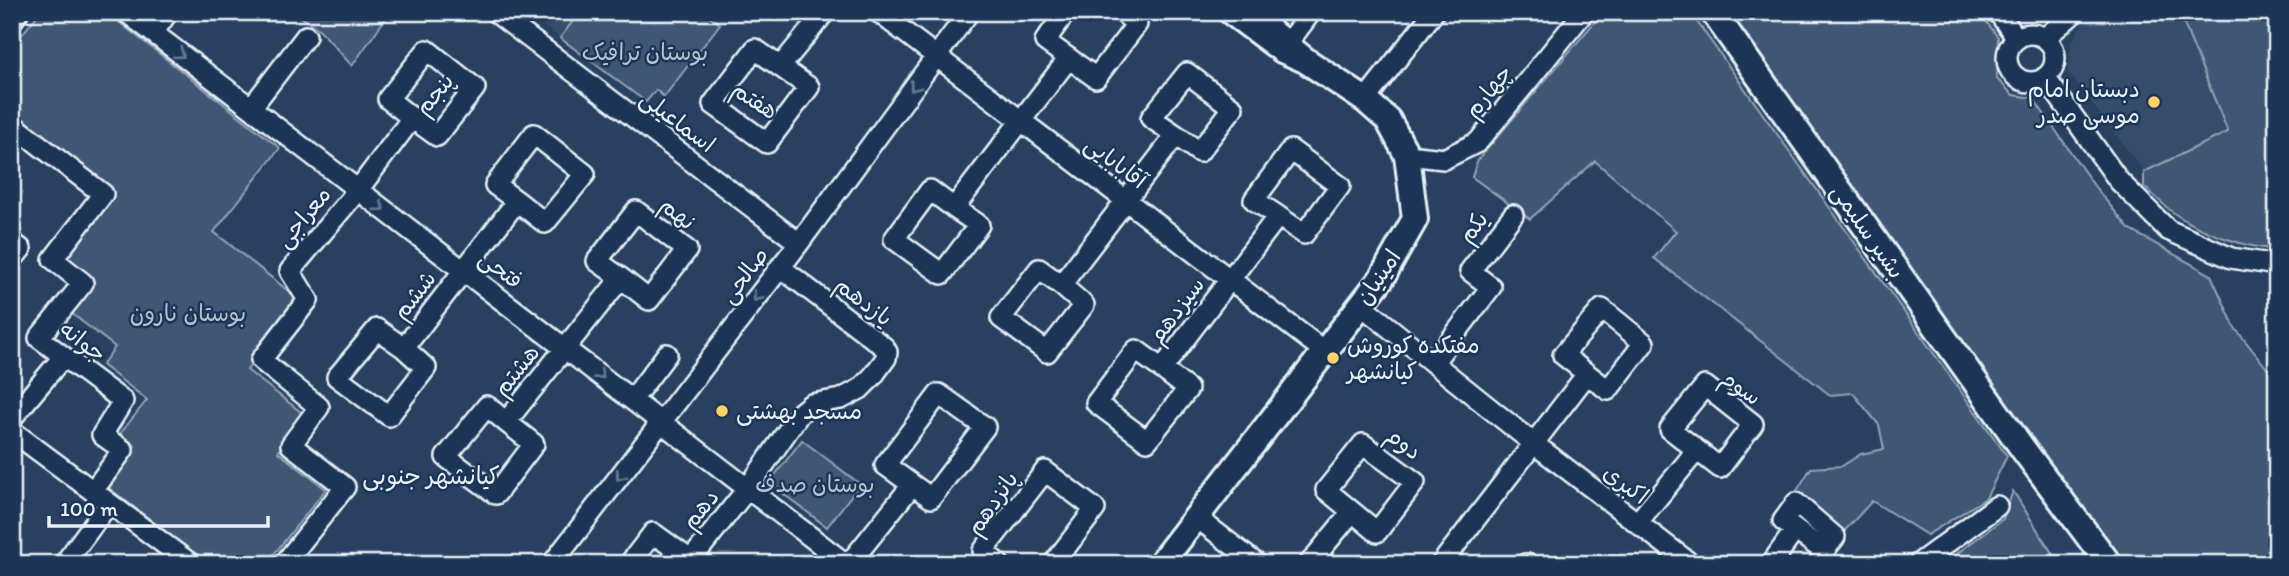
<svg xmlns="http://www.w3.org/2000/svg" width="2289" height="576" viewBox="0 0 2289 576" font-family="Itim,'Playpen Sans Arabic',sans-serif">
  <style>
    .built { fill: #364d6b }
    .green { fill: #415774; stroke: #94a4b6; stroke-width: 2 }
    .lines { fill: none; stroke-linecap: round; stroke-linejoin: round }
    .minor-casing { stroke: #e8f1f8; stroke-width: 24 }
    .major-casing { stroke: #e8f1f8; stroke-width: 30 }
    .minor { stroke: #1d3557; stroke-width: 19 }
    .major { stroke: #1d3557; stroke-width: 24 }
    .oneway { stroke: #64778f }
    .poi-dot { fill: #ffd166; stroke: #1d3557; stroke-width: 2.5 }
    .labels { text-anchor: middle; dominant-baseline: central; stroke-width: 5; stroke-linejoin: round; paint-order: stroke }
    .park-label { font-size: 23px; fill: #b6c3d0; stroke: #1d3557 }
    .poi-label { font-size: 23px; fill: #e8f1f8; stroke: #1d3557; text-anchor: start }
    .street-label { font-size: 23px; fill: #e8f1f8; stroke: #1d3557 }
    .neighbourhood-label { font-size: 24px; fill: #e8f1f8; stroke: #1d3557 }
  </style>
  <rect width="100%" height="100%" fill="#294061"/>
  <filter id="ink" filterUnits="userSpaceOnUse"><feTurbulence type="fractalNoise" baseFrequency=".0143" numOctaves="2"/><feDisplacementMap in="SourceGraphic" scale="14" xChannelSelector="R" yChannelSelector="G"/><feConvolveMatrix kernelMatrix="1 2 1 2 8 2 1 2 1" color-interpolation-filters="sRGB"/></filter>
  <g filter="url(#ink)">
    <!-- built -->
    <path class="built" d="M 525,12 L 580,12 L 560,38 Z
      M 2105,12 L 2179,12 L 2228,133 L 2144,172 L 2068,72 L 2071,44 L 2082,24 Z"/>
    <!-- green -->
    <path class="green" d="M 40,12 L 106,12 L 280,148 L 214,232 L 301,301 L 247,370 L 306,416 L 278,452 L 326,489 L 266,564 L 207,564 L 104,484 L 135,446 L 120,434 L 147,400 L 102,365 L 115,347 L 71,313 L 93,285 L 63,261 L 113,197 L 12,118 L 12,47 Z
      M 390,12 L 352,66 L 320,30 L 295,13 Z
      M 580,12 L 704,12 L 720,24 L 664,97 L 656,90 L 646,102 L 560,38 Z
      M 1603,12 L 1690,12 L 2007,456 L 1986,498 L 1927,535 L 1872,501 L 1839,537 L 1796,492 L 1811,468 L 1842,466 L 1861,454 L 1884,449 L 1879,425 L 1853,393 L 1830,395 L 1654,258 L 1676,231 L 1595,161 L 1530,219 L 1472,177 L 1477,161 Z
      M 1729,12 L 1979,12 L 1998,37 L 1997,79 L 2013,95 L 2033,98 L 2095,187 L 2129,229 L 2211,275 L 2235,328 L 2277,381 L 2277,564 L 2114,564 Z
      M 2179,12 L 2277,12 L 2277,249 C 2247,249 2203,232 2178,216 C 2166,208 2155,196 2144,187 L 2144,172 L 2228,132 Z
      M 802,440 L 860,484 L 827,527 L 769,483 Z
      M 2013,491 L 2059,564 L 1943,564 L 2003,519 Z"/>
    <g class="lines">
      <defs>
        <path id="minor" d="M 126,12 L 846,564
          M 495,12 L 799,243
          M 878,12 L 1324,351
          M 1066,12 L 1045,41 L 1096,78 L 1137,24 L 1122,12
          M 1998,12 L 2017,39
          M 153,33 L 168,12
          M2007 58a24 24 0 1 1 48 0a24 24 0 1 1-48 0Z
          M 2045,38 L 2075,12
          M 1287,44 L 1311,12
          M 755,49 L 809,87 L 767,143 L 713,104 Z
          M 780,67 L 825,12
          M 2045,77 L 2119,181 L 2168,230 L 2231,258 L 2277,265
          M 1365,100 L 1434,12
          M 251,108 L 306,36
          M 12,124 L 103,194 L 53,259 L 83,283 L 39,338 L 123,401 L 102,435 L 123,450 L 93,491
          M 1407,155 L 1444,159 L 1478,142 L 1584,12
          M 954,208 L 979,225 L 942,274 L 894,239 L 930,190 L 954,208 L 1069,58
          M 12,242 L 21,249 L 12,260
          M 1061,285 L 1084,305 L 1047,352 L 1001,318 L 1039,269 L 1061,285 L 1176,135 L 1151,118 L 1187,73 L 1233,108 L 1199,152 L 1176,135
          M 1361,305 L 1533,443 L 1691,564
          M 1602,309 L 1644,343 L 1608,390 L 1563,355 Z
          M 404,348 L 426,368 L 389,416 L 337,377 L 377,329 L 404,348 L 517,201 L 495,185 L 534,134 L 585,174 L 545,223 L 517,201
          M 1433,363 L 1491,287 L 1470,271 L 1513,215
          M 1162,369 L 1188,389 L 1147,441 L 1096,403 L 1136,350 L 1162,369 L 1278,216 L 1254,200 L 1291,150 L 1340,186 L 1304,234 L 1278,216
          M 939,394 L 985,427 L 931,498 L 885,465 Z
          M 632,400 L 667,354
          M 12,418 L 63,357
          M 506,422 L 534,444 L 496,494 L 446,457 L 487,406 L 506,422 L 621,278 L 597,261 L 636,211 L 687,250 L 649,300 L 621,278
          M 12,431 L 191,564
          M 1363,444 L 1415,482 L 1377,532 L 1326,490 Z
          M 1796,503 L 1835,537 L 1824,551 L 1783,521 Z
          M 1196,517 L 1257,564
          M 1637,523 L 1697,450 L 1670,429 L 1705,386 L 1753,424 L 1720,468 L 1697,450
          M 691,560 L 748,488 L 800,413 L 811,404 L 841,399 L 860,389 L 873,376 L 886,358 L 887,352 L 884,347 L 780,267
          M 64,564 L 109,503
          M 284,564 L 345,487 L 291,445 L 319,407 L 261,360 L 308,300 L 290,271 L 358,190 L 412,118 L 388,99 L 427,50 L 475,88 L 437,136 L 412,118
          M 552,564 L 799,243 L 969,12
          M 629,564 L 653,533 L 696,564
          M 849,564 L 912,485
          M 999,564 L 983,551 L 1045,471 L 1095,509 L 1053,564
          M 1309,564 L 1352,512
          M 1441,564 L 1587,374
          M 1525,564 L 1527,564
          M 1771,564 L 1795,530
          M 1918,564 L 1997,506"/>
        <path id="major" d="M 1231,12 L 1282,50 L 1305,60 L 1247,12
          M 1713,12 L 2023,449 L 2109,564
          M 12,16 L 15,12
          M 1160,564 L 1381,279 L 1415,219 L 1407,155 L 1388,120 L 1365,100 L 1305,60"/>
      </defs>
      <!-- minor casing -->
      <use href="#minor" class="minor-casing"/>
      <!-- major casing -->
      <use href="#major" class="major-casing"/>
      <!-- minor -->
      <use href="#minor" class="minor"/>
      <!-- major -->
      <use href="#major" class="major"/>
    </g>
    <!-- one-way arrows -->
    <defs><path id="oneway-chevron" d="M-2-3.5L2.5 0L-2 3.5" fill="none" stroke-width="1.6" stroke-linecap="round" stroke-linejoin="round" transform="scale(1.75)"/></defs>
    <g class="oneway">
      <use href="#oneway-chevron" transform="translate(180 54) rotate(37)"/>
      <use href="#oneway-chevron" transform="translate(914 87) rotate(126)"/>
      <use href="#oneway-chevron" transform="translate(380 207) rotate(37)"/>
      <use href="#oneway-chevron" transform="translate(757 297) rotate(127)"/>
      <use href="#oneway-chevron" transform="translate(600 375) rotate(38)"/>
      <use href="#oneway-chevron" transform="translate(620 476) rotate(128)"/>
    </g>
  </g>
  <!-- markers -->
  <g class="poi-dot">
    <circle cx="2154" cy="102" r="7"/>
    <circle cx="1333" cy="358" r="7"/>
    <circle cx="722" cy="411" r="7"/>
  </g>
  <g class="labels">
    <!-- park labels -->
    <g class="park-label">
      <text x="645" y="52">بوستان ترافیک</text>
      <text x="188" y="313">بوستان نارون</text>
      <text x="815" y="484">بوستان صدف</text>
    </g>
    <!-- poi labels -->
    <g class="poi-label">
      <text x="2140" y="89" text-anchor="end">دبستان امام<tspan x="2140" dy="26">موسی صدر</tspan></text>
      <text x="1347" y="345">مفتکده کوروش<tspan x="1347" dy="26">کیانشهر</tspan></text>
      <text x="736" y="411">مسجد بهشتی</text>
    </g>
    <!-- street labels -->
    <g class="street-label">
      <text transform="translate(1488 91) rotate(-51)">چهارم</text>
      <text transform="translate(434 94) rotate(-50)">پنجم</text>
      <text transform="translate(755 100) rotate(33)">هفتم</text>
      <text transform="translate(678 121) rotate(37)">اسماعیلی</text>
      <text transform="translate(1116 162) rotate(37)">آقابابایی</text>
      <text transform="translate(678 213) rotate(38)">نهم</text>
      <text transform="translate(303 217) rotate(-50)">معراجی</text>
      <text transform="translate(1473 227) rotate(-53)">یکم</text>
      <text transform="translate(1868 231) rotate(55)">بشیر سلیمی</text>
      <text transform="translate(501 269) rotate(37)">فتحی</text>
      <text transform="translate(744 275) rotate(-53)">صالحی</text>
      <text transform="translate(1378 277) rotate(-56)">امینیان</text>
      <text transform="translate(414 295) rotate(-52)">ششم</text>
      <text transform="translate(864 301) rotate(37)">یازدهم</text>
      <text transform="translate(1176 310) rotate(-53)">سیزدهم</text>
      <text transform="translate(83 341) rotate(37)">جوانه</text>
      <text transform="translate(516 370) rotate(-51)">هشتم</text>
      <text transform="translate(1741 387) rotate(34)">سوم</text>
      <text transform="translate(1404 443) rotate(37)">دوم</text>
      <text transform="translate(1626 484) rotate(37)">اکبری</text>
      <text transform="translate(992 503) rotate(-55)">پانزدهم</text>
      <text transform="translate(700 509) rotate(-51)">دهم</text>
    </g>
    <!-- neighbourhood labels -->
    <g class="neighbourhood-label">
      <text x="431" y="475">کیانشهر جنوبی</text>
    </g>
  </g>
  <!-- margin -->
  <rect width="2289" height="576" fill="none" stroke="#1d3557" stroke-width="42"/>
  <rect x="21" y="21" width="2247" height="534" fill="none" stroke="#e8f1f8" stroke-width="2.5" filter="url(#ink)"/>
  <!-- scale -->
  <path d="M49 516v10h219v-10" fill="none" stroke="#e8f1f8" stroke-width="3.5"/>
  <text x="60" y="516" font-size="21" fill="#e8f1f8" stroke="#1d3557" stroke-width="5" paint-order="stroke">100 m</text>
</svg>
